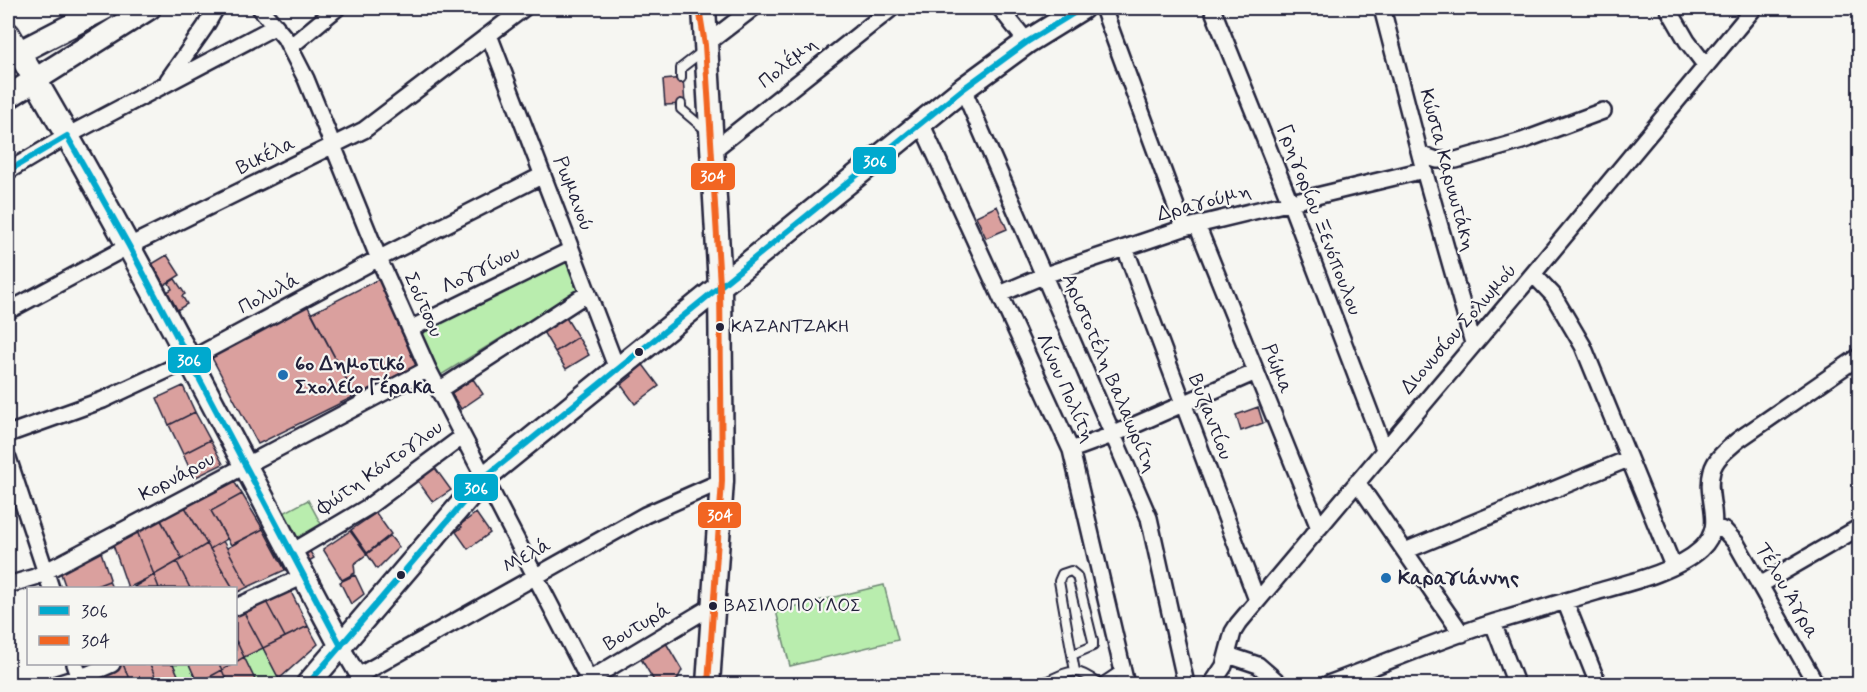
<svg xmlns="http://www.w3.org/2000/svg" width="1867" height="692" viewBox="0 0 1867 692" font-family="Mynerve,sans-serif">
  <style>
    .green { fill: #b9edae; stroke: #6e8874; stroke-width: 1.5 }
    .building { fill: #daa09e; stroke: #22223b; stroke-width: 1.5 }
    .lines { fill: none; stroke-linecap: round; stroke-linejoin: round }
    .lane-casing { stroke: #22223b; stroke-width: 12 }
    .street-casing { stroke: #22223b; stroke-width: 20 }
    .secondary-casing { stroke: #22223b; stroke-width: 27 }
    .lane { stroke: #f6f6f2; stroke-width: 8 }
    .street { stroke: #f6f6f2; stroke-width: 15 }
    .secondary { stroke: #f6f6f2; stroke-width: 22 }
    .bus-1-casing { stroke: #f6f6f2; stroke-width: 10 }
    .bus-2-casing { stroke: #f6f6f2; stroke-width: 10 }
    .bus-1 { stroke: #00a9ce; stroke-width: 6 }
    .bus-2 { stroke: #f26522; stroke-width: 6 }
    .bus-dot { fill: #22223b; stroke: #f6f6f2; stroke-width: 2 }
    .poi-dot { fill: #1f6fb2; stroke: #f6f6f2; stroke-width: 2 }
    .labels { text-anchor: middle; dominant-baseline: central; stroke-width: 4.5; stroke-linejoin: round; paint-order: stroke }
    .bus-label { font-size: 18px; fill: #22223b; stroke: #f6f6f2; text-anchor: start }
    .street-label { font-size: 20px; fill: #22223b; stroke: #f6f6f2 }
    .poi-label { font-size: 20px; font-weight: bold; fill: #22223b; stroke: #f6f6f2; text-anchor: start }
    .line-badge { stroke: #f6f6f2; stroke-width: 2 }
    .badge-label { font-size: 16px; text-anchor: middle; font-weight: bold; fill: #fff }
  </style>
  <rect width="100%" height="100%" fill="#f6f6f2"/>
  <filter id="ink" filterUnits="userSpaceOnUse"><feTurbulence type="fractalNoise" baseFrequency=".0167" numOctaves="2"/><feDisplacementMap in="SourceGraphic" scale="12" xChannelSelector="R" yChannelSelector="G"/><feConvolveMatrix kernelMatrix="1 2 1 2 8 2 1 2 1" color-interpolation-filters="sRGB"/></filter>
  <g filter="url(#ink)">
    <!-- green -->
    <path class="green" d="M 566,257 L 579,290 L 441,375 L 419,329 Z
      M 308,500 L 321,524 L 292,541 L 278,516 Z
      M 884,585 L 898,640 L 790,666 L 776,611 Z
      M 263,648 L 279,679 L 276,684 L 257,684 L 244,657 Z
      M 173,664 L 189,664 L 198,684 L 182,684 Z"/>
    <!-- building -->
    <path class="building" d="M 683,78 L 685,104 L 665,105 L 663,80 Z
      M 997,206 L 1007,229 L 986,238 L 976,216 Z
      M 167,255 L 180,275 L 164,285 L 152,264 Z
      M 175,279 L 185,294 L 182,296 L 187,304 L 174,312 L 167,301 L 171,299 L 167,292 L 172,289 L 169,283 Z
      M 379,279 L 416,366 L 355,396 L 312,313 Z
      M 306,303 L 355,396 L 258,444 L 210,354 Z
      M 565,316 L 578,337 L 555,352 L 542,330 Z
      M 578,337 L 589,355 L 566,369 L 555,352 Z
      M 641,362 L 659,386 L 635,404 L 621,385 L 632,376 L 629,371 Z
      M 473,379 L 483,394 L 461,409 L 451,393 Z
      M 183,386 L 195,412 L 169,425 L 157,398 Z
      M 1258,407 L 1263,423 L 1241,431 L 1236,415 Z
      M 195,412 L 210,440 L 183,454 L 169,425 Z
      M 210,440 L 223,464 L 194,478 L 183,454 Z
      M 435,468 L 451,490 L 433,502 L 417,480 Z
      M 230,475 L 242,494 L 211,511 L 227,539 L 210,549 L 182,502 Z
      M 242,494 L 263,529 L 231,545 L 211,511 Z
      M 182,502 L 207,544 L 182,559 L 158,515 Z
      M 376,513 L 391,534 L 367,553 L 351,530 Z
      M 476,513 L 490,533 L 468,549 L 456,532 L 462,527 L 460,525 Z
      M 159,516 L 182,559 L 154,575 L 135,526 Z
      M 135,526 L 154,575 L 128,588 L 111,539 Z
      M 263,529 L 285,570 L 248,587 L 227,548 Z
      M 350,531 L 367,554 L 354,564 L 355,573 L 342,580 L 323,549 Z
      M 390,536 L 399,547 L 377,569 L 367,554 Z
      M 223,541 L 248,587 L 236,593 L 236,588 L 233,588 L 210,549 Z
      M 98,543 L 110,579 L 109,581 L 91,588 L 66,588 L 58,565 Z
      M 207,544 L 210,549 L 233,588 L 190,588 L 177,562 Z
      M 307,547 L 314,558 L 304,564 L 298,552 Z
      M 177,562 L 190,588 L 159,588 L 154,575 Z
      M 154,575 L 159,588 L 135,588 L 134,587 Z
      M 355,575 L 364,594 L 351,604 L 340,582 Z
      M 109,581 L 112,588 L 91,588 Z
      M 288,586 L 308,626 L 285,637 L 263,596 Z
      M 263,596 L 285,637 L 263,648 L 241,607 Z
      M 241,607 L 263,648 L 244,657 L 236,640 L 236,609 Z
      M 308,626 L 318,644 L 279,679 L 263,648 Z
      M 236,640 L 244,657 L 236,662 Z
      M 666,643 L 682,670 L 677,680 L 670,684 L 656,684 L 641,659 Z
      M 244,657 L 257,684 L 228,684 L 222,670 Z
      M 117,664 L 123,664 L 131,684 L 90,684 L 88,676 Z
      M 123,664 L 150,664 L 158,684 L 131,684 Z
      M 150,664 L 173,664 L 182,684 L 158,684 Z
      M 189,664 L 219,664 L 222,670 L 198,684 Z
      M 219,664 L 233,664 L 222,670 Z
      M 222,670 L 228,684 L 202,684 L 200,682 Z"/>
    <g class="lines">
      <defs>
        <path id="lane" d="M 681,78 L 681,68 L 703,51
          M 681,104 L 681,109 L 707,131
          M 1072,655 L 1059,581 L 1062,574 L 1071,571 L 1077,576 L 1093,641 L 1093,646 L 1072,655 L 1075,671
          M 1041,684 C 1069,672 1073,664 1099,684
          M 1100,684 L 1121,670"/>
        <path id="street" d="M 260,8 L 285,38 L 306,79 L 379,259 L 428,369 L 589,680
          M 1000,8 L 1027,42
          M 1103,8 L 1184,228
          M 1212,8 L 1290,202 L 1384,449
          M 1382,8 L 1424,170 L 1473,343
          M 1668,8 L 1687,41 L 1706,66
          M 489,35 L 617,369
          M 705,45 L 753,8
          M 290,47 L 337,8
          M 168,80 L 205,27 L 216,8
          M 963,89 L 1149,518 L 1186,684
          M 921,123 L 1071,450 L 1126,684
          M 711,152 L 892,8
          M 1420,154 L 1437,160 L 1456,160 L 1522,141 L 1603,111
          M 8,171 L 67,136 L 276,26
          M 1197,225 L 1319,528
          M 1125,248 L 1257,600
          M 1533,274 L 1553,295 L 1583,346 L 1673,566
          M 1000,294 L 1045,275 L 1184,228 L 1424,170
          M 8,311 L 129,246 L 364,130 L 524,8
          M 410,329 L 571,250
          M 439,390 L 588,293
          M 8,434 L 103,400 L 189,360 L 368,264 L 543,175
          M 1071,450 L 1112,435 L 1256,372
          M 8,458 L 51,588
          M 1357,482 L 1462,634
          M 1714,526 L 1725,531 L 1736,543 L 1816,684
          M 1405,551 L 1628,459
          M 292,552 L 368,507 L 462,437
          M 8,585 L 35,577 L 428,369
          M 1760,585 L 1860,527
          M 1565,601 L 1598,684
          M 236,607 L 304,576
          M 1493,623 L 1516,684
          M 341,646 L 362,682
          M 1228,655 L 1258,665 L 1280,684
          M 75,664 L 82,684
          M 358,676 L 645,515 L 722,481
          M 57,684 L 89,674 L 112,664
          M 582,684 L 714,605
          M 1212,684 L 1224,666 L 1233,632 L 1238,624 L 1533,274 L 1754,8
          M 1328,684 C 1383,664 1438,640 1495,622 C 1528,612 1562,602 1596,592 C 1628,583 1676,572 1701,549 C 1727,524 1704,500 1712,471 C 1715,458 1728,449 1738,440 L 1860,356"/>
        <path id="secondary" d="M 704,8 L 720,285 L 722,481 L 708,684
          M 8,34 C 127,233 231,441 341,646
          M 8,58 L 105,8
          M 8,97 L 149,8
          M 308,684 L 485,477 L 963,89 L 1027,42 L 1082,8"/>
      </defs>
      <!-- lane casing -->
      <use href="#lane" class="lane-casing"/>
      <!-- street casing -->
      <use href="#street" class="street-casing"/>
      <!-- secondary casing -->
      <use href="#secondary" class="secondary-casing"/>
      <!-- lane -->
      <use href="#lane" class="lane"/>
      <!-- street -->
      <use href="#street" class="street"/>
      <!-- secondary -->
      <use href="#secondary" class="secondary"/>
      <defs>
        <path id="bus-1" d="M 8,171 L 67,136 L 129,246 L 341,646
          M 308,684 L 485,477 L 963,89 L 1027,42 L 1082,8"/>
        <path id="bus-2" d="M 699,8 L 705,45 L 720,285 L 722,481 L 708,684"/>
      </defs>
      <!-- bus-1 casing -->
      <use href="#bus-1" class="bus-1-casing"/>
      <!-- bus-2 casing -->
      <use href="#bus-2" class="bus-2-casing"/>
      <!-- bus-1 -->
      <use href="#bus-1" class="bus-1"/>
      <!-- bus-2 -->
      <use href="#bus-2" class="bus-2"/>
    </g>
  </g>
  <!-- markers -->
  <g class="bus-dot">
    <circle cx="720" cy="327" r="5"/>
    <circle cx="639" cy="352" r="5"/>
    <circle cx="401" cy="575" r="5"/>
    <circle cx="713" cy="606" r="5"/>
  </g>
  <g class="poi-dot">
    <circle cx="283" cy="375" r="6"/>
    <circle cx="1386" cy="578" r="6"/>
  </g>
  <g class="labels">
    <!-- bus labels -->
    <g class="bus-label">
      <text x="731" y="327">ΚΑΖΑΝΤΖΑΚΗ</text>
      <text x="724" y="606">ΒΑΣΙΛΟΠΟΥΛΟΣ</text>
    </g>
    <!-- street labels -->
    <g class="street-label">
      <text transform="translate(788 63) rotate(-39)">Πολέμη</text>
      <text transform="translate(266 156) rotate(-26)">Βικέλα</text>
      <text transform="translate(1447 170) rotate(75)">Κώστα Καρυωτάκη</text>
      <text transform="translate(573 194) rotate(69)">Ρωμανού</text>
      <text transform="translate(1204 203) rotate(-15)">Δραγούμη</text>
      <text transform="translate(1319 220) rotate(69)">Γρηγορίου Ξενόπουλου</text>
      <text transform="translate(481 270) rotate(-26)">Λογγίνου</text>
      <text transform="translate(269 294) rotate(-28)">Πολυλά</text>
      <text transform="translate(423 305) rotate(66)">Σούτσου</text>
      <text transform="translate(1459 329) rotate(-49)">Διονυσίου Σολωμού</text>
      <text transform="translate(1277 369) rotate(68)">Ρώμα</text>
      <text transform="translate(1109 373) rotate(67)">Αριστοτέλη Βαλαωρίτη</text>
      <text transform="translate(1065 388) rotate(66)">Λίνου Πολίτη</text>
      <text transform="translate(1210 417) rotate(69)">Βυζαντίου</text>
      <text transform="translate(380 468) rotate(-35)">Φώτη Κόντογλου</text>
      <text transform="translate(177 477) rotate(-28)">Κορνάρου</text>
      <text transform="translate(527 556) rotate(-29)">Μελά</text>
      <text transform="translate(1787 591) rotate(60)">Τέλου Άγρα</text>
      <text transform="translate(637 627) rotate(-31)">Βουτυρά</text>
    </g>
    <!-- poi labels -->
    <g class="poi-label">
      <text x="295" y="364">6ο Δημοτικό<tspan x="295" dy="23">Σχολείο Γέρακα</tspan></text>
      <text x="1398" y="578">Καραγιάννης</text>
    </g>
  </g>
  <g class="line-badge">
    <rect x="852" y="146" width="45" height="29" rx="6" fill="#00a9ce"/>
    <rect x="690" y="162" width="46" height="29" rx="6" fill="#f26522"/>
    <rect x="167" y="346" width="45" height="28" rx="6" fill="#00a9ce"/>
    <rect x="453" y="473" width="46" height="29" rx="6" fill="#00a9ce"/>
    <rect x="697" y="501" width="45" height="28" rx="6" fill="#f26522"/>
  </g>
  <g class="badge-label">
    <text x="875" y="167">306</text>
    <text x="713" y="182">304</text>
    <text x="189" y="366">306</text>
    <text x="476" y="494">306</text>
    <text x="720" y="521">304</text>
  </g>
  <!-- margin -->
  <rect width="1867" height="692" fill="none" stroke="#f6f6f2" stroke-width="30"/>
  <rect x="15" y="15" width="1837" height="662" fill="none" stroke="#22223b" stroke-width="2" filter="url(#ink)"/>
  <!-- legend -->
  <rect x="27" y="587" width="210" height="78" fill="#f6f6f2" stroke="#a1a1a9" stroke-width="1.5"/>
  <rect x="39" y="606" width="30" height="9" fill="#00a9ce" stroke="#a1a1a9" stroke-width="1.5"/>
  <text x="81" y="617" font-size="18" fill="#22223b">306</text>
  <rect x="39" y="636" width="30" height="9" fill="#f26522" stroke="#a1a1a9" stroke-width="1.5"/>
  <text x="81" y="647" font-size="18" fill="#22223b">304</text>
</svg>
